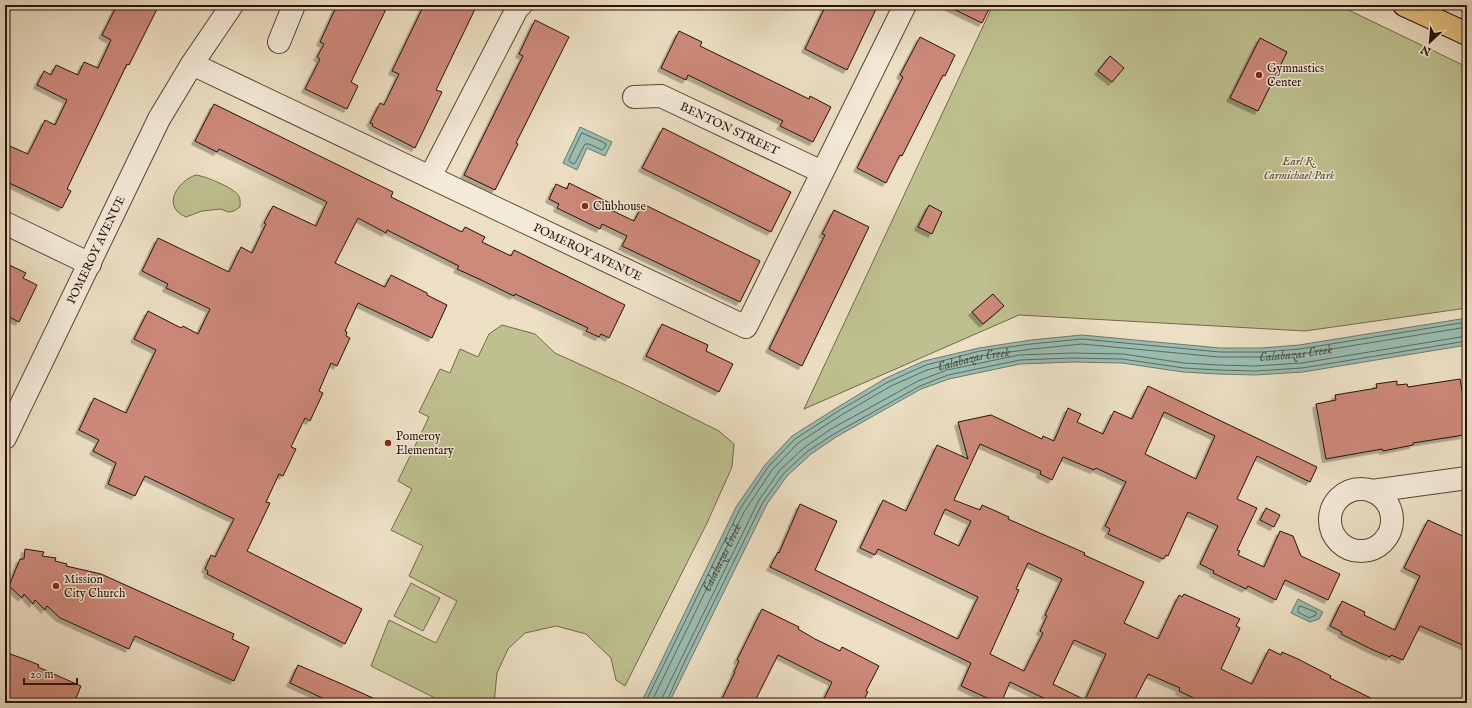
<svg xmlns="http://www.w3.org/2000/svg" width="1472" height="708" viewBox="0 0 1472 708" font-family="'IM FELL English',serif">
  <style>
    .green { fill: #bec08f; stroke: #73684b }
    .water { fill: #99bdb1; stroke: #6c786d }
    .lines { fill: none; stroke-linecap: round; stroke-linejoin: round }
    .shore { stroke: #60675c; stroke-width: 1 }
    .building { fill: #cd897a; stroke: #281107; fill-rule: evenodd; filter: url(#shadow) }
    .minor-casing { stroke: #594436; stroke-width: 24 }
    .major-casing { stroke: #281107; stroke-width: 24 }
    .minor { stroke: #f3ead8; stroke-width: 22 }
    .major { stroke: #e6c082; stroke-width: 22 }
    .poi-dot { fill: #8f2418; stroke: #f3ead8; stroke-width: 1.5 }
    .labels { text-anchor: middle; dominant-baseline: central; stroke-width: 3; stroke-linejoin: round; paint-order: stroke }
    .poi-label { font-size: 12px; fill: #281107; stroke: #f3ead8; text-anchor: start }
    .street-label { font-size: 12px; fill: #281107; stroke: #f3ead8 }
    .park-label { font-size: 12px; font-style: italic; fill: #5c4e37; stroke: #f3ead8 }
    .water-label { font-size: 13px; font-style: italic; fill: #504d42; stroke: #f3ead8 }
  </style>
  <defs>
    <filter id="shadow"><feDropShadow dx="-3.5" dy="3.5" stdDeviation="0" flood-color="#0004"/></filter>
  </defs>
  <rect width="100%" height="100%" fill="#ecdfc3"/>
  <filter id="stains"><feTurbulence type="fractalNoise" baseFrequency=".005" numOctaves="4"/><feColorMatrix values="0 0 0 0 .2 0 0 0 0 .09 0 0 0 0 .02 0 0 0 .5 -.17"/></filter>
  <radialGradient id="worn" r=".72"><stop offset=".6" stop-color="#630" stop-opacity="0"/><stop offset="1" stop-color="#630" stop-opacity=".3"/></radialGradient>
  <!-- green -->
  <path class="green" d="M 993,5 L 1338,5 L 1467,67 L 1467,308 L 1305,331 L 1019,315 L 804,409 Z
    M 196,175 C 205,176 234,188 238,195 C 241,199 240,203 240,207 L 234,211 L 228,212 L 221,209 L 202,211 L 186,217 C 161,207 177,181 196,175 Z
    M 502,325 L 535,334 L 555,353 L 630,387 L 719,431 L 734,444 L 732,467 L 707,523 L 625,686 L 616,680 L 611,658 L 586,634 L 556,626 L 525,633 L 508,649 L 497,673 L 494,703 L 445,703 L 371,666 L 389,620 L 436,643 L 457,601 L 409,576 L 423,546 L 391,530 L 412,489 L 398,481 L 429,417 L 419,412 L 440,369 L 450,373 L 460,349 L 478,357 L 489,334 Z
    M 411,583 L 440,598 L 423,631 L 394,616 Z"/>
  <!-- water -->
  <path class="water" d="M 580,127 L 612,142 L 605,156 L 587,148 L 577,170 L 563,163 Z
    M 1467,318 L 1467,345 L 1303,372 L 1255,375 L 1218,374 L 1183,372 L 1122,363 L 1073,362 L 1020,364 L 949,379 L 921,389 L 836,437 L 811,454 L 787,476 L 767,504 L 669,703 L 641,703 L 736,507 L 765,465 L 792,436 L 838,407 L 886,378 L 924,361 L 979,348 L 1031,340 L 1082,335 L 1220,348 L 1262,348 L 1299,345 Z
    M 1298,599 L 1323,612 L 1319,619 L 1310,622 L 1291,613 Z"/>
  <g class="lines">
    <!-- shore -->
    <g class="shore">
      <path d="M 582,133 L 605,143 L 606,146 L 602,150 L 589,144 L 585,144 L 575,163 L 573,164 L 570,162 L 569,160 Z"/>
      <path d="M 1300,606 L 1316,612 L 1316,615 L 1309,618 L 1298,612 L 1298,610 Z"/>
      <path d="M 645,703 L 740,509 L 768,467 L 795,439 L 840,410 L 888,382 L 926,365 L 980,351 L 1031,344 L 1082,339 L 1220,352 L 1262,352 L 1300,349 L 1467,322"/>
      <path id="s1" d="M 651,703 L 744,512 L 772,470 L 798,443 L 843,414 L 891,386 L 927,370 L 980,356 L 1032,349 L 1082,344 L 1219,357 L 1262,357 L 1301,354 L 1467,327"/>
      <path d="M 661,703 L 662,698 L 759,500 L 780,470 L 805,447 L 831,429 L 918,381 L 947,370 L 1019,355 L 1073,353 L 1123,354 L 1184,363 L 1218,365 L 1255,366 L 1302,363 L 1467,336"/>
      <path d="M 666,703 L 683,665 L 763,502 L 784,473 L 808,451 L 834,434 L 920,386 L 948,375 L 1020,360 L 1073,358 L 1122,359 L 1184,368 L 1218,370 L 1255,371 L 1302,368 L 1467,341"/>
    </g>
  </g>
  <!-- building -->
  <path class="building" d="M 117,5 L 159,5 L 129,65 L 127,64 L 67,189 L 71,191 L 62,208 L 5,181 L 5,144 L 28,154 L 45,120 L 55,125 L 67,100 L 37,85 L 44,71 L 51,75 L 56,65 L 78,75 L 84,62 L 98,68 L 111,40 L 102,35 Z
    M 337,5 L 388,5 L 351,82 L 358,86 L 347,109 L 305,89 L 320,59 L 317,57 L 324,44 L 320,42 Z
    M 424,5 L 477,5 L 436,90 L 442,92 L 415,148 L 372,126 L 373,124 L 370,123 L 380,103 L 384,105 L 399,74 L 392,71 Z
    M 826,5 L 878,5 L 847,70 L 805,49 Z
    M 945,5 L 979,5 L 989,9 L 982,23 Z
    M 535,20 L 569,37 L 516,143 L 518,144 L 495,190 L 464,175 L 523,56 L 519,54 Z
    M 679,31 L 702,42 L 700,46 L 809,99 L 810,96 L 831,107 L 813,142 L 780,126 L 783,121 L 688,75 L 686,80 L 661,68 Z
    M 920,37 L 955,55 L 945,76 L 943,75 L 902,156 L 900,155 L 886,183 L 857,168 L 903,77 L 900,75 Z
    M 1260,38 L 1287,52 L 1258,111 L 1230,98 Z
    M 1110,56 L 1124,68 L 1112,82 L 1098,71 Z
    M 214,104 L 393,192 L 391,197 L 462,232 L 465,227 L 485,237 L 482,242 L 511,256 L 514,250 L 625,305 L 609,338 L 601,334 L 599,337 L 586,331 L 588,328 L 515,294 L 514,296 L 479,279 L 457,269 L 459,266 L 387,230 L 386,233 L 358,218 L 335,263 L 385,287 L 391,275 L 427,293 L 427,295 L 447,305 L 432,338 L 358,303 L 345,331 L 347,332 L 346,336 L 350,338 L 337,366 L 331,363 L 319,391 L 323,393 L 310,421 L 305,418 L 291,447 L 296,449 L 283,476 L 279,474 L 266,502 L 270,503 L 247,551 L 362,609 L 345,644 L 207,574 L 208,571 L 205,569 L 211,555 L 215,557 L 234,519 L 145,476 L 135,496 L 108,484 L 116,463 L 93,451 L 99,440 L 79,430 L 94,398 L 126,413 L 156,350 L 134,339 L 148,311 L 181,328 L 183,326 L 198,334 L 210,309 L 166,288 L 168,284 L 142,271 L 158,238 L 229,272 L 241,247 L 252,253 L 266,224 L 264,223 L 273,206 L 316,226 L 327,202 L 219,149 L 217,152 L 195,141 Z
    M 663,128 L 791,192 L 771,232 L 642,168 Z
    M 569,183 L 612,204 L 609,209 L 634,221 L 643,204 L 760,261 L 740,302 L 622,246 L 627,236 L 602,224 L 600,229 L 557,208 L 559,204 L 549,199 L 556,184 L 567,189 Z
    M 929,205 L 942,212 L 932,234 L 918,227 Z
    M 834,210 L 869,227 L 802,366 L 769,349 L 825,235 L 822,234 Z
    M 5,263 L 26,273 L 23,278 L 37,285 L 19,322 L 5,315 Z
    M 993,294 L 1004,306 L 983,324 L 972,312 Z
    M 662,324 L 708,345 L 706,351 L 733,364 L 719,392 L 646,356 Z
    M 1460,379 L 1467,419 L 1467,428 L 1463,429 L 1464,435 L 1413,443 L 1413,445 L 1383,451 L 1382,449 L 1326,459 L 1316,404 L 1336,400 L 1335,395 L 1377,388 L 1376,384 L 1397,381 L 1397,385 L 1407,384 L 1408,387 Z
    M 1148,386 L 1317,467 L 1310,482 L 1257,456 L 1237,499 L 1257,508 L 1237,550 L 1240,551 L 1238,555 L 1264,567 L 1280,531 L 1293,536 L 1301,556 L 1340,574 L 1328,600 L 1285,580 L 1276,600 L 1248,586 L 1246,589 L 1213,573 L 1214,571 L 1200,564 L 1218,526 L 1188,512 L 1168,556 L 1166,555 L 1163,559 L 1108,534 L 1110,529 L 1105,526 L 1126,482 L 1096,468 L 1094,470 L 1063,457 L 1052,480 L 1040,474 L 1041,471 L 980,444 L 954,500 L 980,510 L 982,505 L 1009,517 L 1008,519 L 1085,553 L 1084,555 L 1144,582 L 1124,623 L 1158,639 L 1179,595 L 1182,597 L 1184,594 L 1240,619 L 1236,626 L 1240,628 L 1221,669 L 1252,684 L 1269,649 L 1281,655 L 1282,652 L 1298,659 L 1331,676 L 1330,678 L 1381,703 L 1204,703 L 1179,691 L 1180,688 L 1148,674 L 1133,703 L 1054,703 L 1010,682 L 1001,703 L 998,703 L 961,686 L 971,663 L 770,567 L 778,552 L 779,553 L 800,504 L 837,521 L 815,570 L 958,639 L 978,597 L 878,549 L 875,555 L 860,548 L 883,500 L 906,511 L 937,445 L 968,459 L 958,422 L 991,415 L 1042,439 L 1043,436 L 1054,441 L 1068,408 L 1081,414 L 1077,422 L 1103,434 L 1114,411 L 1132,419 ZM 1164,412 L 1215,436 L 1196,479 L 1145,454 ZM 945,509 L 971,521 L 959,546 L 934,534 ZM 1028,563 L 1062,579 L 1045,615 L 1047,616 L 1040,631 L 1043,633 L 1024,671 L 990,654 L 1019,590 L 1016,589 ZM 1074,640 L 1106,654 L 1085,700 L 1053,684 Z
    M 1266,508 L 1280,515 L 1274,527 L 1260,520 Z
    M 1428,520 L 1467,538 L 1467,647 L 1420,626 L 1403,660 L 1391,655 L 1390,657 L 1373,650 L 1341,634 L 1342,632 L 1330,626 L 1342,601 L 1365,612 L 1364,615 L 1395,630 L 1420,576 L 1404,568 Z
    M 25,549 L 44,552 L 42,556 L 56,558 L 55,561 L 67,564 L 66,566 L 101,574 L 234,634 L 232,639 L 249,647 L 234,681 L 135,636 L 129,649 L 60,618 L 47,606 L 45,610 L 35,600 L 33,604 L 24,594 L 22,598 L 9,586 L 20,559 L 24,559 Z
    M 762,609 L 799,627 L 798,629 L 815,639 L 840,651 L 842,647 L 879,666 L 866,691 L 868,692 L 862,703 L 822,703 L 832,682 L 778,655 L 754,703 L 720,703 L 735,672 L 734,672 L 739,661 L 737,660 Z
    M 5,652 L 32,662 L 39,665 L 38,667 L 81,686 L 74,703 L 5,703 Z
    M 298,665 L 344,685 L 384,703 L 333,703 L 290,683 Z"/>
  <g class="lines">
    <defs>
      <g id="minor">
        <path d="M 279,42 L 294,5"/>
        <path id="s2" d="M 192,64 L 746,327 L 905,5"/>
        <path id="s3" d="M 634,97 L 661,96 L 822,172"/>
        <path d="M 430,177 L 518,7 L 521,5"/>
        <path d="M 5,223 L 90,264"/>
        <path id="s4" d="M 5,438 L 159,119 L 192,64 L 232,5"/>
        <circle cx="1361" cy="520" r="31"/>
        <path d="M 1372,491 L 1467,478"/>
      </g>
      <path id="major" d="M 1404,5 L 1467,34"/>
    </defs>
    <!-- minor casing -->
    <use href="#minor" class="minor-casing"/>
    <!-- major casing -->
    <use href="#major" class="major-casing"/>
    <!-- minor -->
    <use href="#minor" class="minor"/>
    <!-- major -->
    <use href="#major" class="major"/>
  </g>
  <!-- markers -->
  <g class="poi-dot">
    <circle cx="1259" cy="75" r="4"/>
    <circle cx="585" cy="206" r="4"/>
    <circle cx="388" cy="443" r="4"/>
    <circle cx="56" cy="586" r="4"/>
  </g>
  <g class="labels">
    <!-- poi labels -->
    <g class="poi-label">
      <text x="1267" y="68">Gymnastics<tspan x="1267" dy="14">Center</tspan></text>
      <text x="593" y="206">Clubhouse</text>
      <text x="396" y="436">Pomeroy<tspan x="396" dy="14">Elementary</tspan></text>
      <text x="64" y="579">Mission<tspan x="64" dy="14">City Church</tspan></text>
    </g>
    <!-- street labels -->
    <g class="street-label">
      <text stroke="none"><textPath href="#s3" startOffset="103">BENTON STREET</textPath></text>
      <text stroke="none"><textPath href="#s4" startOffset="209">POMEROY AVENUE</textPath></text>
      <text stroke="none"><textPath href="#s2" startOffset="438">POMEROY AVENUE</textPath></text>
    </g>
    <!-- park labels -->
    <g class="park-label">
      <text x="1299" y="161">Earl R.<tspan x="1299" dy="14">Carmichael Park</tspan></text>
    </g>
    <!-- water labels -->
    <g class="water-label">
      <text stroke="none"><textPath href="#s1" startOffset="821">Calabazas Creek</textPath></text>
      <text stroke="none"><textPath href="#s1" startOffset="497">Calabazas Creek</textPath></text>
      <text stroke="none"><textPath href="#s1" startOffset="162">Calabazas Creek</textPath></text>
    </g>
  </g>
  <!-- margin -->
  <rect width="1472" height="708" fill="none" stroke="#ecdfc3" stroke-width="20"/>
  <rect x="6" y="6" width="1460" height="696" fill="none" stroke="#281107" stroke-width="2"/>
  <rect x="10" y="10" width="1452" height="688" fill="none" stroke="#281107"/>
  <!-- north arrow -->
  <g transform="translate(1430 42) rotate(206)" stroke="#f3ead8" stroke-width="3" paint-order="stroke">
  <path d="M0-3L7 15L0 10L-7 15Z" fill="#281107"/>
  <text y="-6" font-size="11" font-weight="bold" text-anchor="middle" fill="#281107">N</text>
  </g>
  <!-- scale -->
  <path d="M24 678v6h53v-6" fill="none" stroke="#281107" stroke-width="2"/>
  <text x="30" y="678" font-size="12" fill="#281107" stroke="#f3ead8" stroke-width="3" paint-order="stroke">20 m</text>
  <rect width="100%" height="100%" filter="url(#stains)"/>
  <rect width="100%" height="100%" fill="url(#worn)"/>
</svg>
